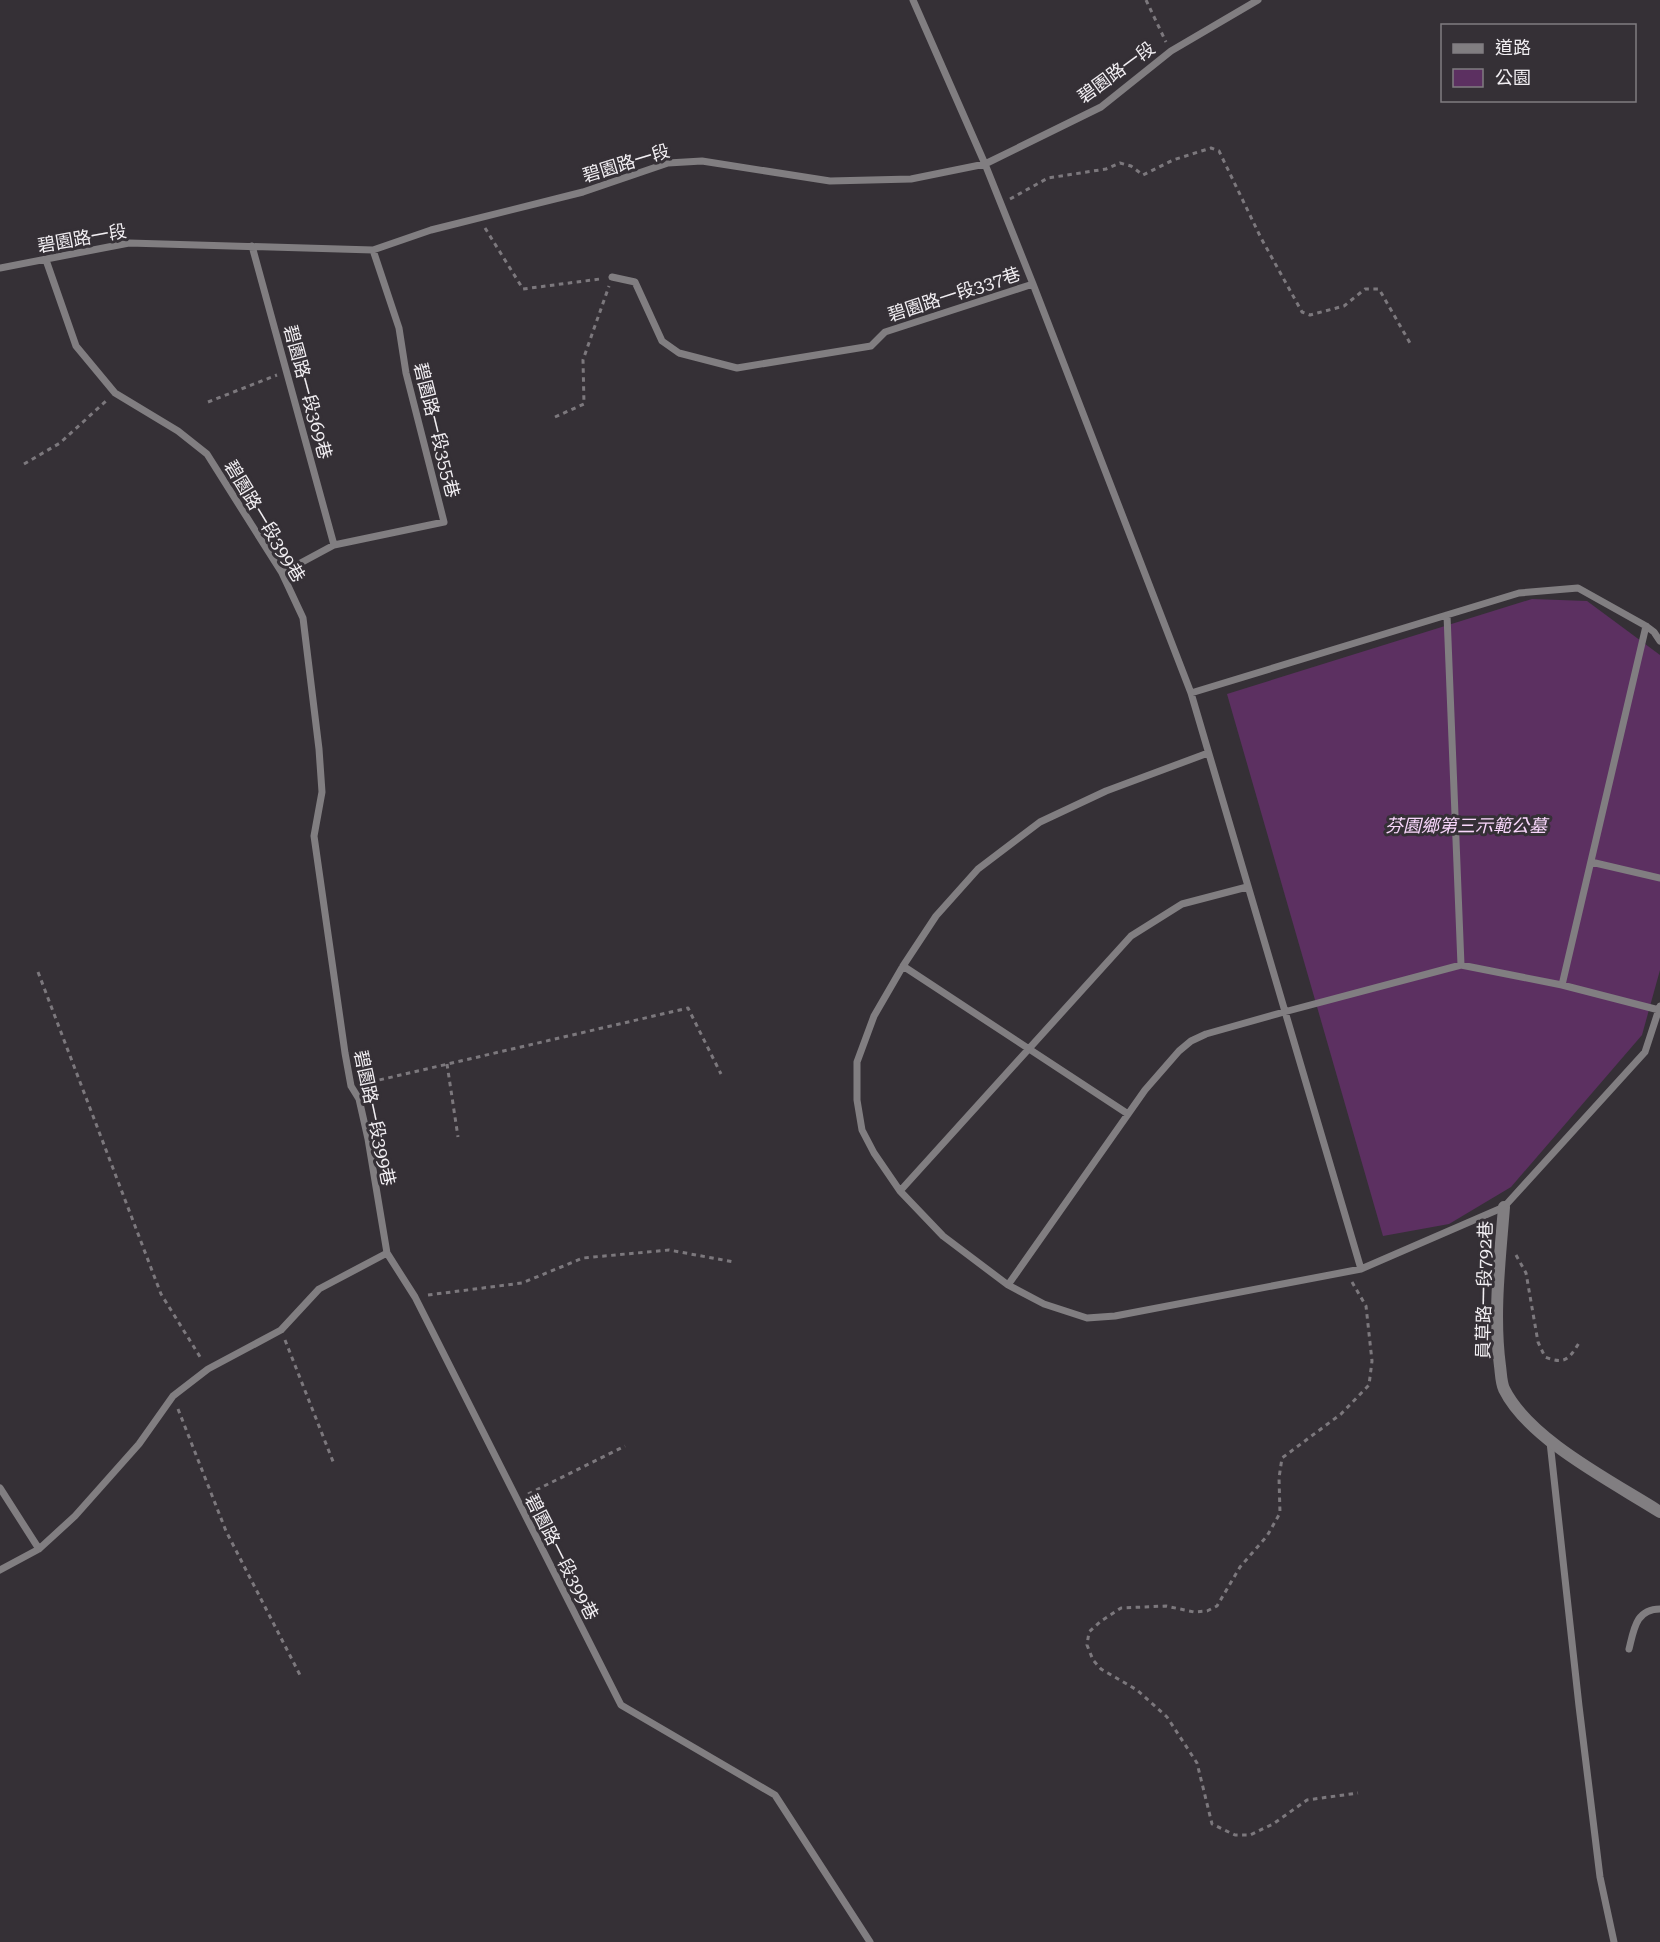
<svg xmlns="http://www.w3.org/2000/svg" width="1660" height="1942" viewBox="0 0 1660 1942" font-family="'Roboto Serif','Noto Sans TC',serif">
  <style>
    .green { fill: #5c3061 }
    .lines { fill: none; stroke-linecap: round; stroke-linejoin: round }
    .path { stroke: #7c787d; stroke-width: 3; stroke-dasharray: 4.5 4.5; stroke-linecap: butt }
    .service { stroke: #817e81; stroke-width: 7 }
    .minor { stroke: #817e81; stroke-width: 12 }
    .labels { text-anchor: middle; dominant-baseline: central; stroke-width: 6; stroke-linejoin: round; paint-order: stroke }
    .street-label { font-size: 18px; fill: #f1eef2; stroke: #353036 }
    .park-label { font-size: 18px; font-style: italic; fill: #f9d7fc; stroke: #353036 }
  </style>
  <rect width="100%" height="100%" fill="#353036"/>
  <!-- green -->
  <path class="green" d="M 1532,599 L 1587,601 L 1660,655 L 1660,970 L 1642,1035 L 1511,1187 L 1449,1224 L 1383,1236 L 1227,694 Z"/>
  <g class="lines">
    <!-- path -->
    <path class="path" d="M 1146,0 L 1166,42
      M 1010,199 L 1048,178 L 1106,169 L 1120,163 L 1131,166 L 1143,175 L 1173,160 L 1211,148 L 1219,151 L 1261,238 L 1302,312 L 1310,315 L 1344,306 L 1365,289 L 1379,289 L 1410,343
      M 485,228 L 523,289 L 600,279
      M 208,402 L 277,375
      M 555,417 L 584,404 L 583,360 L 609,286
      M 24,464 L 60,443 L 107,400
      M 38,972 L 161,1294 L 202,1360
      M 447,1064 L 458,1137
      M 362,1084 L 688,1008 L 721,1074
      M 1516,1255 L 1526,1273 L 1538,1342 L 1545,1357 C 1565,1365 1569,1359 1579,1343
      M 1352,1282 L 1366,1306 L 1372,1361 L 1369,1385 L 1341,1414 L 1282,1458 L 1279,1478 L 1280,1513 L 1267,1536 L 1240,1567 L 1217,1606 L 1207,1611 L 1194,1612 L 1166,1606 L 1121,1608 L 1101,1621 L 1089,1632 L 1087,1645 L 1093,1660 L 1101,1669 L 1137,1690 L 1167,1717 L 1197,1763 L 1212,1824 L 1235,1835 L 1250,1835 L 1273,1824 L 1307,1800 L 1358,1793
      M 428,1295 L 522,1283 L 583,1258 L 669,1250 L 734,1262
      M 285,1340 L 334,1464
      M 178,1409 L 226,1531 L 301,1677
      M 528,1494 L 625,1446"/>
    <!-- service -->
    <path class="service" d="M 913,0 L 985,164 L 1033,284 L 1191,693 L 1361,1269
      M 252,246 L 334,545
      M 46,260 L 76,346 L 115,393 L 178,431 L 207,454 L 282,573 L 303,618 L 319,749 L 322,792 L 314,836 L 345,1053 L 351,1086 L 359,1099 L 368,1139 L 387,1253 L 415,1297 L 621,1705 L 775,1795 L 870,1942
      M 0,268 L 129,243 L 373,250 L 431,230 L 583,192 L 668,163 L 702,161 L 830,181 L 911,179 L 985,164 L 1101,107 L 1171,51 L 1258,0
      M 612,277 L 635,282 L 662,341 L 679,353 L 737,368 L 871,346 L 885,332 L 1033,284
      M 282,573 L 334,545 L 444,522 L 406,373 L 399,328 L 373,250
      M 1447,615 L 1461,965
      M 1191,693 L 1519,593 L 1578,588 L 1646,626 L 1654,632 L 1660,641
      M 1208,753 L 1106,791 L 1040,822 L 978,869 L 936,916 L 903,966 L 874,1016 L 857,1062 L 857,1100 L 862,1130 L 874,1153 L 900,1191 L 943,1236 L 1008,1285 L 1044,1304 L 1087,1318 L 1115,1316 L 1361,1269 L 1504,1207 L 1645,1052 L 1660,1006
      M 1591,862 L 1660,878
      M 903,966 L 1128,1114
      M 1562,985 L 1646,626
      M 900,1191 L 1131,936 L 1182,904 L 1247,887
      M 1008,1285 L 1145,1090 L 1179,1051 L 1191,1041 L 1206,1034 L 1284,1012 L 1461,965 L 1562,985 L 1659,1010
      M 1550,1442 L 1579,1706 L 1600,1877 L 1614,1942
      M 0,1488 L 39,1549
      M 0,1570 L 39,1549 L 75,1516 L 139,1444 L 173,1396 L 208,1369 L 281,1330 L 319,1289 L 387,1253
      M 1629,1649 C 1634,1629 1636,1609 1660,1609"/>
    <!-- minor -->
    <path class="minor" d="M 1504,1207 C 1500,1259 1493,1314 1500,1366 C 1501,1373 1501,1382 1504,1389 C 1529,1440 1613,1482 1660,1512"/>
  </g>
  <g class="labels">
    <!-- street labels -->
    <g class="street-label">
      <text transform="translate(1116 72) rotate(-36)">碧園路一段</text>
      <text transform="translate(626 163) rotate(-17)">碧園路一段</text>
      <text transform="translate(82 238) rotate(-10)">碧園路一段</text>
      <text transform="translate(954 294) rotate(-18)">碧園路一段337巷</text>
      <text transform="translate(308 392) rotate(75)">碧園路一段369巷</text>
      <text transform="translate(437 430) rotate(76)">碧園路一段355巷</text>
      <text transform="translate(265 521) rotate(59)">碧園路一段399巷</text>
      <text transform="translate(375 1118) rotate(78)">碧園路一段399巷</text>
      <text transform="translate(1484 1290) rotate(-89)">員草路一段792巷</text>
      <text transform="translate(562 1557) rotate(63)">碧園路一段399巷</text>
    </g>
    <!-- park labels -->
    <g class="park-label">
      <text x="1466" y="825">芬園鄉第三示範公墓</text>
    </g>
  </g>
  <!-- legend -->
  <rect x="1441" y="24" width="195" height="78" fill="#353036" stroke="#807c81" stroke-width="1.5"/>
  <rect x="1453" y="44" width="30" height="9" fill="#817e81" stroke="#807c81" stroke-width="1.5"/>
  <text x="1495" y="54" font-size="18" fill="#f1eef2">道路</text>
  <rect x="1453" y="69" width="30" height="18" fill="#5c3061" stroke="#807c81" stroke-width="1.5"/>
  <text x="1495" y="84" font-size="18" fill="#f1eef2">公園</text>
</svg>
